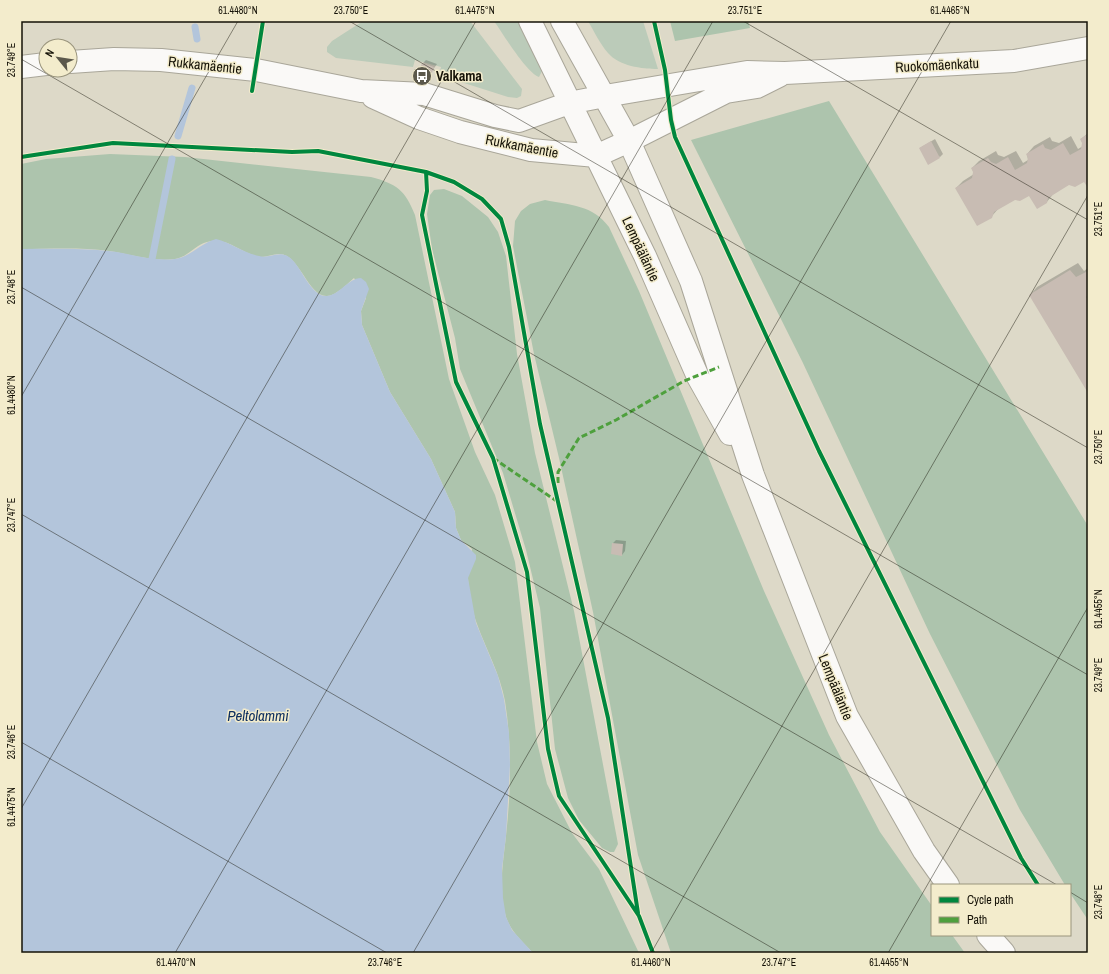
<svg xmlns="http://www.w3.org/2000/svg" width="1109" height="974" viewBox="0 0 1109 974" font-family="'Archivo Narrow',sans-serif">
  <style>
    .green { fill: #bbcbb9 }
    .forest { fill: #adc4ad }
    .water { fill: #b3c5db }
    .shadow { fill: #0003 }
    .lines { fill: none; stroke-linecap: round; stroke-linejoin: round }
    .stream { stroke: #b3c5db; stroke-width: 7 }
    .building { fill: #c8bcb3 }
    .tertiary-casing { stroke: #a9a699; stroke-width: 24 }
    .secondary-casing { stroke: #a9a699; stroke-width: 24 }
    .tertiary { stroke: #faf9f7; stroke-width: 22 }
    .secondary { stroke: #faf9f7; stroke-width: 22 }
    .quiet { stroke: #4ea03d; stroke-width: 3; stroke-dasharray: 6 3; stroke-linecap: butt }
    .cycleway-casing { stroke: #f3eccc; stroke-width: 6 }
    .cycleway { stroke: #00873e; stroke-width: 4 }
    .ticks { fill: none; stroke: #151207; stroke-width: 1; stroke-opacity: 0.45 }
    .labels { text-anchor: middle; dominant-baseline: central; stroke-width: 3; stroke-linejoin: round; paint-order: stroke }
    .street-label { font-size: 14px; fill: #151207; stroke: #f3eccc }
    .poi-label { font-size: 14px; font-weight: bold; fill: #151207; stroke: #f3eccc; text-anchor: start }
    .water-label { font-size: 15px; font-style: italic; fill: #0f3060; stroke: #f3eccc }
    .neatline { fill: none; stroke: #151207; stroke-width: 1.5 }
    .ticks-label { font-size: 10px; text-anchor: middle; fill: #151207 }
  </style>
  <rect width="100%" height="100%" fill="#ddd9c8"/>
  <!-- green -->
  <path class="green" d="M 363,21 L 470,21 L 522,89 L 521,96 L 517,98 L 508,97 L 439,75 L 441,67 L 415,60 L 413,67 L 336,58 L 327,52 L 327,47 L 332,41 Z
    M 494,21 L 518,21 L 542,71 L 539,77 C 526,72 503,34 494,21 Z
    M 588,21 L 643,21 L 658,69 C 642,69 619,66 608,53 C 600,44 594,31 588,21 Z"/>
  <!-- forest -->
  <path class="forest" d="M 670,21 L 748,21 L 750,28 L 675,41 Z
    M 829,101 L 1088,526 L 1088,920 L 1070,893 L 1070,885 L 1065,885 L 1020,810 L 930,634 L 802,361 L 691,140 Z
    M 110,154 L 185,157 L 371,177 C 397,184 405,190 415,215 L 449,379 L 475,452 L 495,495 L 515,562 L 537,742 L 547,784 L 572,833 L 599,869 L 639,953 L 533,953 C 523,942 511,932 506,917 C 498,891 503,863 506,836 C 511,792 512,745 505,701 C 500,674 486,649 477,624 C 472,611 469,593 468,579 C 467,570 471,559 472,549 L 461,540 L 456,528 L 455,512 L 431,459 L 390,392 L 362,325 L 361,311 L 366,298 L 354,278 C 348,283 336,296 327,296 C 308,297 299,253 279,254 C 273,254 267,257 261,257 C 242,255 228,236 207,242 C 195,245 188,257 175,259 C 153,262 130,254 109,251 C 81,247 49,249 21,249 L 21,164 L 46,159 Z
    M 444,189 L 462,196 L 488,217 L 498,232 L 506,256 L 517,354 L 535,453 L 574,611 L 618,844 L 614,852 L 610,852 L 602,848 L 579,820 L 568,798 L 555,749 L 540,608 L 526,550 L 503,473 L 460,369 L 455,338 L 432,249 L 427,214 L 430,195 L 434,190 Z
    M 545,200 C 570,205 593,205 609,227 L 639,291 L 764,591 L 829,735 L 880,832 L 932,906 L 932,935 L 952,935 L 965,953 L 671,953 L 638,855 L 593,612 L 559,458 L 534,354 L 513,246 L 515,221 L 521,211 L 530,204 Z"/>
  <!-- water -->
  <path class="water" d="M 216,239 C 231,243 244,253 259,256 C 269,259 279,250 289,257 C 301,265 310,296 326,296 C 339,296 348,278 361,278 L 366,282 L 369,289 L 361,311 L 362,325 L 390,392 L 431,459 L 455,512 L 456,528 L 461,540 L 476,555 L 476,559 L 468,578 L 476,623 L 498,676 L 504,699 L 509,733 L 510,765 L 506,836 L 502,869 L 503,898 L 506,917 L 512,930 L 533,953 L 21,953 L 21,249 C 50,249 79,248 108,251 C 130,253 152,262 175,259 C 190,257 201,243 216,239 Z"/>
  <!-- shadow -->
  <path class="shadow" d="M 426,60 L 437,64 L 432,71 L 423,63 Z
    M 1088,133 L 1088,186 L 1084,180 L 1069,184 L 1054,193 L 1046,203 L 1030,195 L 1015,199 L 999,208 L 991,217 L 956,188 L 963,181 L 974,174 L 972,168 L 979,161 L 996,151 L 998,155 L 1004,157 L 1016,151 L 1023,163 L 1028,160 L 1027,154 L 1034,146 L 1050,137 L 1052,141 L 1059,143 L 1071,136 L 1078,149 L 1083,146 L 1081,139 Z
    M 935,139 L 943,154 L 940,157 L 920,148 Z
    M 1078,263 L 1084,271 L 1088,268 L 1088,389 L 1030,295 L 1037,287 Z
    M 616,540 L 626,541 L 625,551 L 622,555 L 612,553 L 613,543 Z"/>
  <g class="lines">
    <!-- stream -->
    <path class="stream" d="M 195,27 L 197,39
      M 178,136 L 192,88
      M 152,259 L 172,159"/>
  </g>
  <!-- building -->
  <path class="building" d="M 422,63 L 434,67 L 432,73 L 420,69 Z
    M 1088,134 L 1088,188 L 1084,182 L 1075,187 L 1069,185 L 1048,198 L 1047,203 L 1037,209 L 1029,196 L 1020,201 L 1015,200 L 994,212 L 992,218 L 977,226 L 955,188 L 972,178 L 973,172 L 971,168 L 988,158 L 991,162 L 996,164 L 1008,157 L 1015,170 L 1027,163 L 1028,158 L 1026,154 L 1043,144 L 1045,148 L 1051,150 L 1063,143 L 1070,155 L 1081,149 L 1082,143 L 1080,139 Z
    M 931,141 L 940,158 L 928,165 L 919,148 Z
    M 1070,270 L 1076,277 L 1088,271 L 1088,295 L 1086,297 L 1088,300 L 1088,393 L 1029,295 Z
    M 612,543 L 623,544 L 622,556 L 611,554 Z"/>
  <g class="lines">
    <defs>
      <path id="tertiary" d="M 605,96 L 747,72 L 785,73 L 1014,61 L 1088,48
        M 629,141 L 726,92 L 757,87 L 779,76"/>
      <path id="secondary" d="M 530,21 L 645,256 L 698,377 L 730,434
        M 562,21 L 629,141 L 691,281 L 753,475 L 847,716 L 924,851 L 948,885
        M 70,62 L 114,59 L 161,60 L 256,70 L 361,91 L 424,94 L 495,116 L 519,121 L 569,103 L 605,96
        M 21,67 L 46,64
        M 373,97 L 419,118 L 460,132 L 531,150 L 596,156 L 629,141
        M 988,935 L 1004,953"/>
    </defs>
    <!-- tertiary casing -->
    <use href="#tertiary" class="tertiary-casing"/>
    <!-- secondary casing -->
    <use href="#secondary" class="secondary-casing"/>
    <!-- tertiary -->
    <use href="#tertiary" class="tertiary"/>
    <!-- secondary -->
    <use href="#secondary" class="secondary"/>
    <!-- quiet -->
    <path class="quiet" d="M 493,458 L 558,502
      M 558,483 L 558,472 L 579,438 L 616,420 L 684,381 L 719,367"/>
    <defs>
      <path id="cycleway" d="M 654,21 L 665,70 L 671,120 L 675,137 L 819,451 L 1021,858 L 1038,885
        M 252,91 L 263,21
        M 21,157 L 113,143 L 292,152 L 318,151 L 426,172 L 427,191 L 422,215 L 456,382 L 493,458 L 527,572 L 548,749 L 559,796 L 639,916 L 653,953
        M 426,172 L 454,182 L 482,199 L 501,219 L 509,247 L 540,424 L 608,718 L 638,913"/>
    </defs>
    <!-- cycleway casing -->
    <use href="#cycleway" class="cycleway-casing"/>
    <!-- cycleway -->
    <use href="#cycleway" class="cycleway"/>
  </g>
  <!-- ticks -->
  <path class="ticks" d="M 349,21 L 1088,448M 743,21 L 1088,220M 21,59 L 1088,675M 21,287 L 1057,885M 21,397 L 238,21M 21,514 L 781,953M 21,742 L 387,953M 21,809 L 476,21M 1070,892 L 1088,903M 175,953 L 713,21M 413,953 L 951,21M 651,953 L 1088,195M 888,953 L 1088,607"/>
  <!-- icons -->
  <defs>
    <symbol id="bus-disc" viewBox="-11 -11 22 22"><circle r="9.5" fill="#5b584b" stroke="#f3eccc"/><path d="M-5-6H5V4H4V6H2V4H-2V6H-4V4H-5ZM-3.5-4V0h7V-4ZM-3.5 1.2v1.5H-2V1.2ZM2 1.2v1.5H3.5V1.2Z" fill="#fff"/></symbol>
  </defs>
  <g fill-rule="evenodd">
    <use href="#bus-disc" x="411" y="65" width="22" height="22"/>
  </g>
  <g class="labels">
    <!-- street labels -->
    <g class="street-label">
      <text transform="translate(205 65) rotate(6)">Rukkamäentie</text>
      <text transform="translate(937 65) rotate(-3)">Ruokomäenkatu</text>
      <text transform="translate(522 146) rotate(11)">Rukkamäentie</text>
      <text transform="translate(641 249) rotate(65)">Lempääläntie</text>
      <text transform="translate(836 687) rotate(68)">Lempääläntie</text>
    </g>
    <!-- poi labels -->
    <g class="poi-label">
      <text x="436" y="76">Valkama</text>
    </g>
    <!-- water labels -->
    <g class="water-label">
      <text x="258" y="715">Peltolammi</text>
    </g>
  </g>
  <!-- border -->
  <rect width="1109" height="974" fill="none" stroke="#f3eccc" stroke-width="44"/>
  <!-- legend -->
  <rect x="931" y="884" width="140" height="52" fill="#f3eccc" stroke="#9a957d"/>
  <rect x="939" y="897" width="20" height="6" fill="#00873e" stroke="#9a957d"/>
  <text x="967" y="904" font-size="12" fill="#151207">Cycle path</text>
  <rect x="939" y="917" width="20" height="6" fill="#4ea03d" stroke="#9a957d"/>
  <text x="967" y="924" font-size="12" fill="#151207">Path</text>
  <!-- north arrow -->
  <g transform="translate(58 58) rotate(300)"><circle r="19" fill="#f3eccc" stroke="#9a957d"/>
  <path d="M0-3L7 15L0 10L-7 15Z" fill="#5b584b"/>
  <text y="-6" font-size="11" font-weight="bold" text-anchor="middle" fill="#151207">N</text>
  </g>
  <rect x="22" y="22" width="1065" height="930" class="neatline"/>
  <g class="ticks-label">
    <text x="238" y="14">61.4480°N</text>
    <text x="351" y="14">23.750°E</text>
    <text x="475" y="14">61.4475°N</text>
    <text x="745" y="14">23.751°E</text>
    <text x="950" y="14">61.4465°N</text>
    <text transform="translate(11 60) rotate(-90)" y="4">23.749°E</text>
    <text transform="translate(1098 219) rotate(-90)" y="4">23.751°E</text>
    <text transform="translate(11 287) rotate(-90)" y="4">23.748°E</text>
    <text transform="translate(11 395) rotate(-90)" y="4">61.4480°N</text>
    <text transform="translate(1098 447) rotate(-90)" y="4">23.750°E</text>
    <text transform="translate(11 515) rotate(-90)" y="4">23.747°E</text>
    <text transform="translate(1098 609) rotate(-90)" y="4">61.4455°N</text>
    <text transform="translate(1098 675) rotate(-90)" y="4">23.749°E</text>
    <text transform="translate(11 742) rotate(-90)" y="4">23.746°E</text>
    <text transform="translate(11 807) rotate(-90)" y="4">61.4475°N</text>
    <text transform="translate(1098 902) rotate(-90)" y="4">23.748°E</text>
    <text x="176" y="966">61.4470°N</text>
    <text x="385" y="966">23.746°E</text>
    <text x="651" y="966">61.4460°N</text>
    <text x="779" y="966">23.747°E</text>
    <text x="889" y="966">61.4455°N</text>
  </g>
</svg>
